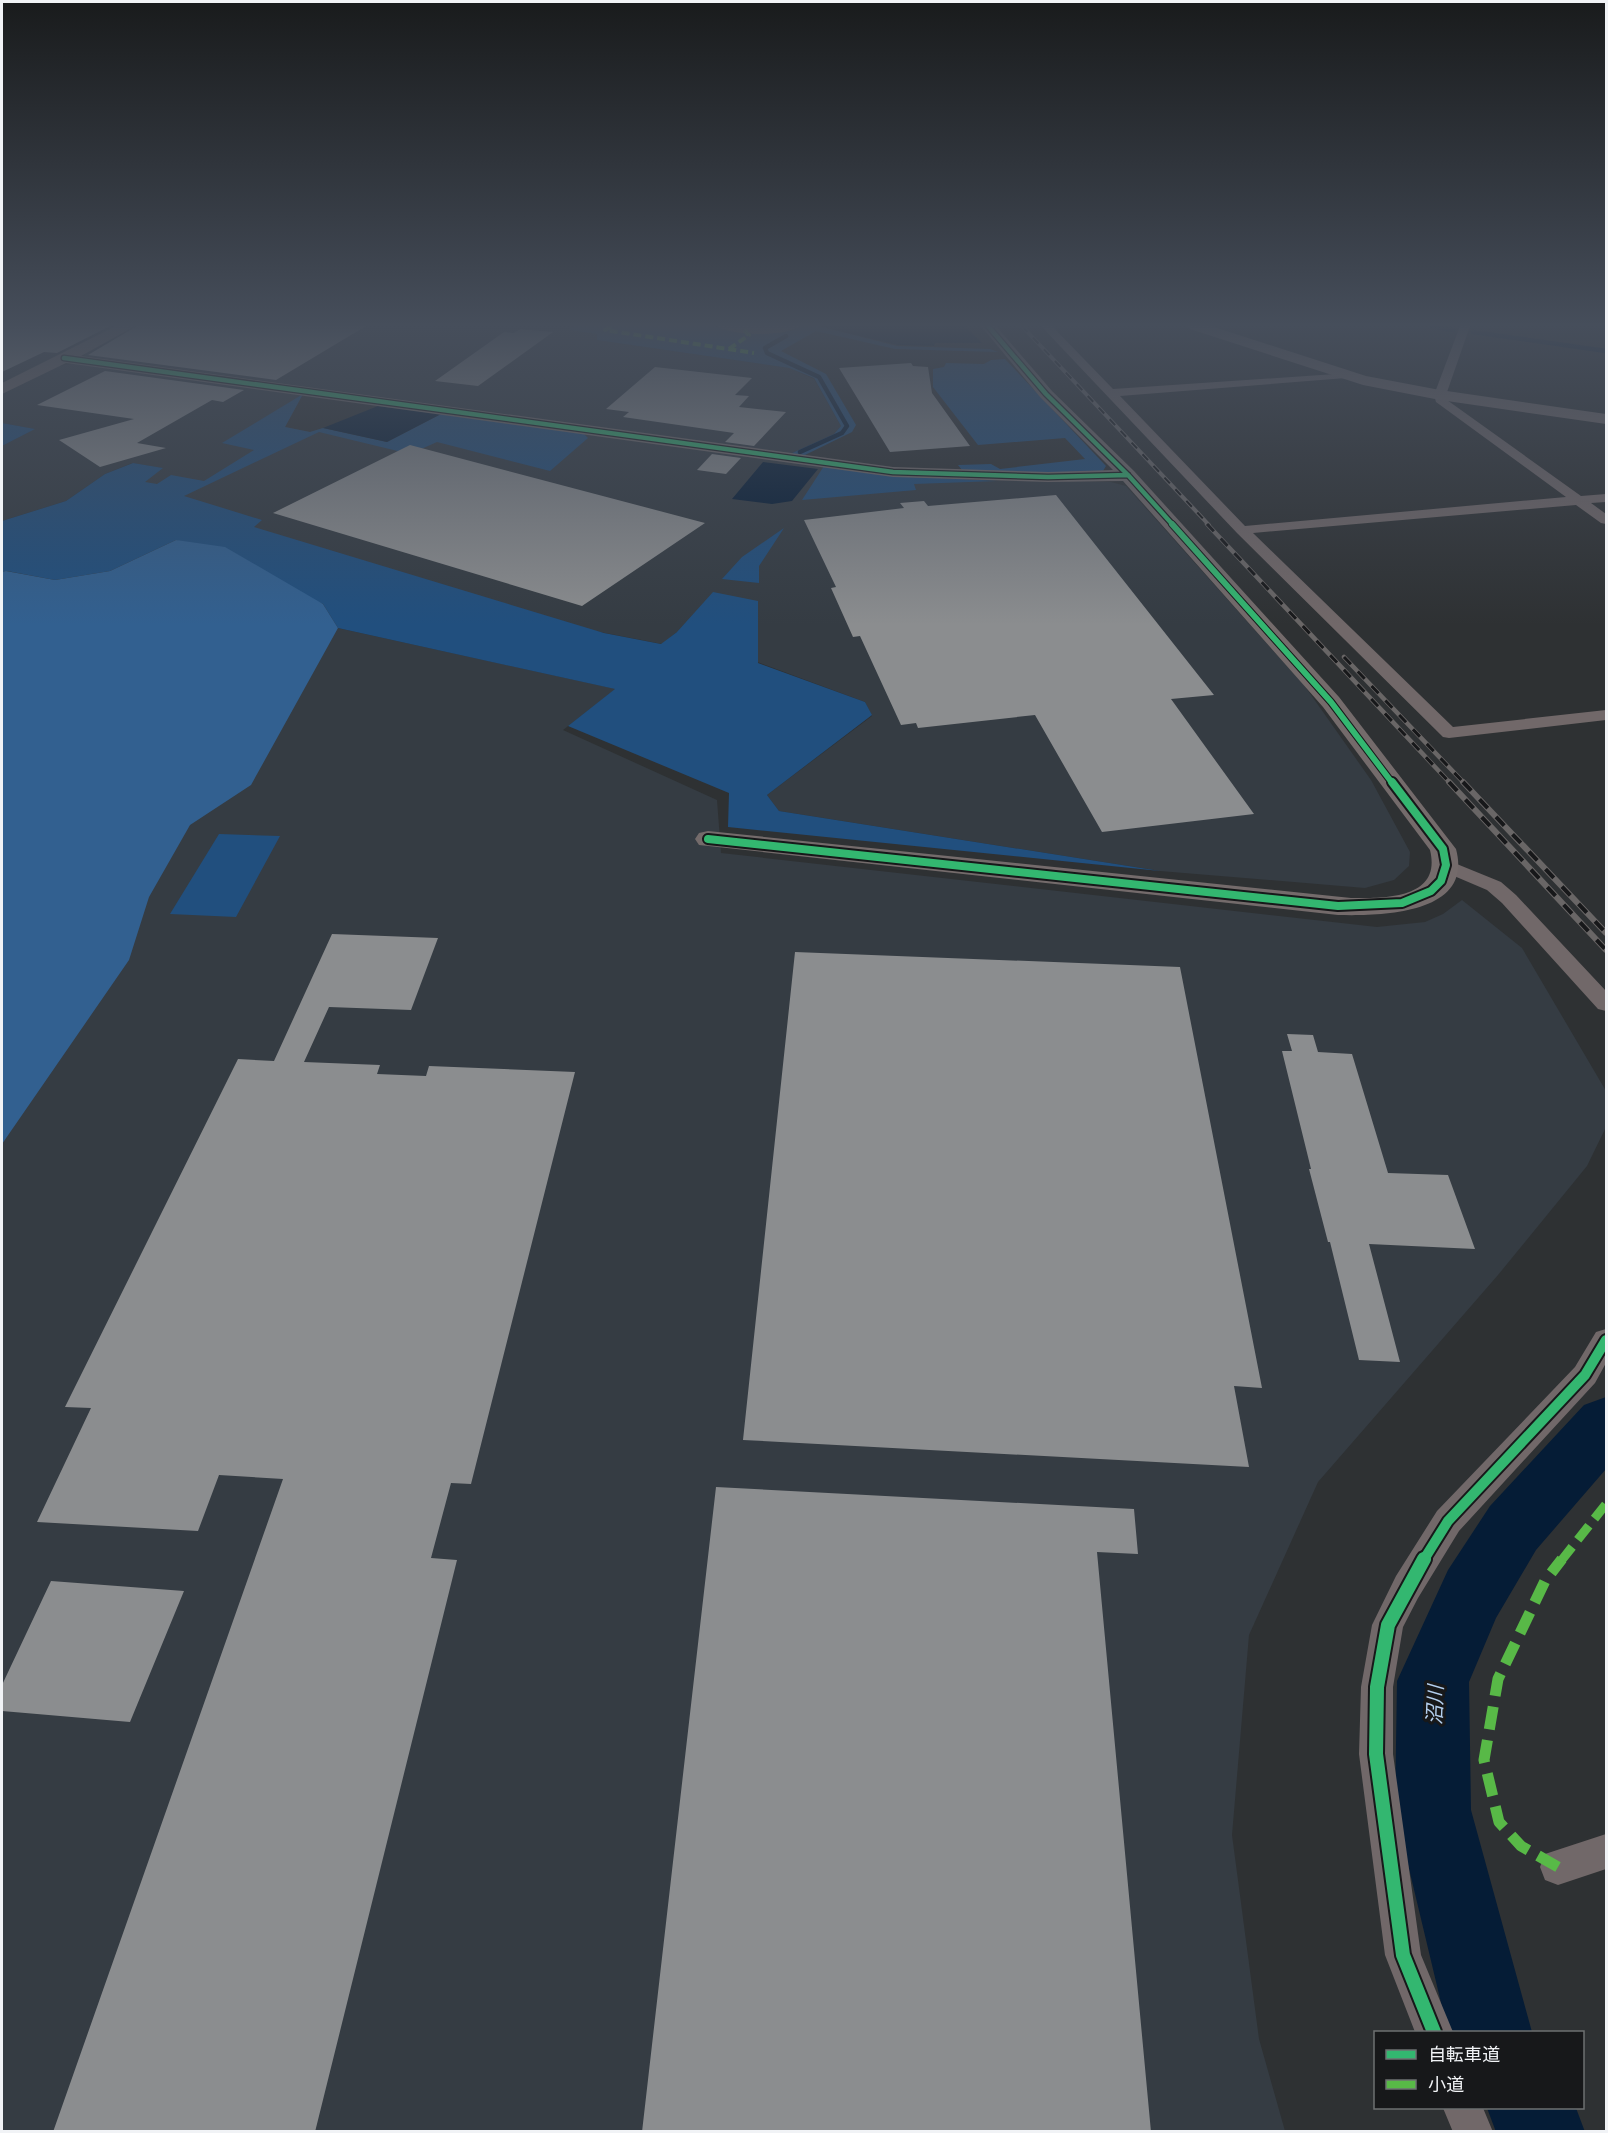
<svg xmlns="http://www.w3.org/2000/svg" width="1608" height="2133" viewBox="0 0 1608 2133" font-family="Commissioner,'Noto Sans JP',sans-serif">
  <style>
    .built { fill: #353c43 }
    .green { fill: #214f7e }
    .forest { fill: #326090 }
    .water { fill: #051c36 }
    .lines { fill: none; stroke-linecap: round; stroke-linejoin: round }
    .stream { stroke: #051c36; stroke-width: 4.5 }
    .river { fill: #051c36; fill-rule: evenodd }
    .building { fill: #8b8d8f }
    .street { fill: #716869; fill-rule: evenodd }
    .secondary { fill: #746b6b; fill-rule: evenodd }
    .rail-far2-casing { stroke: #696666; stroke-width: 4 }
    .rail-far1-casing { stroke: #696666; stroke-width: 4.5 }
    .rail-casing { stroke: #696666; stroke-width: 6 }
    .rail-far2 { stroke: #17181a; stroke-width: 2; stroke-dasharray: 8; stroke-linecap: butt }
    .rail-far1 { stroke: #17181a; stroke-width: 3; stroke-dasharray: 10; stroke-linecap: butt }
    .rail { stroke: #17181a; stroke-width: 4; stroke-dasharray: 12; stroke-linecap: butt }
    .quiet-far2 { stroke: #58b947; stroke-width: 4; stroke-dasharray: 8 4; stroke-linecap: butt }
    .quiet-far1 { stroke: #58b947; stroke-width: 9; stroke-dasharray: 18 9; stroke-linecap: butt }
    .quiet { stroke: #58b947; stroke-width: 11; stroke-dasharray: 23 11; stroke-linecap: butt }
    .cycleway-far4-casing { stroke: #17181a; stroke-width: 7 }
    .cycleway-far3-casing { stroke: #17181a; stroke-width: 8 }
    .cycleway-far2-casing { stroke: #17181a; stroke-width: 12 }
    .cycleway-far1-casing { stroke: #17181a; stroke-width: 14 }
    .cycleway-casing { stroke: #17181a; stroke-width: 18 }
    .cycleway-far4 { stroke: #33b770; stroke-width: 4.5 }
    .cycleway-far3 { stroke: #33b770; stroke-width: 6 }
    .cycleway-far2 { stroke: #33b770; stroke-width: 8 }
    .cycleway-far1 { stroke: #33b770; stroke-width: 10 }
    .cycleway { stroke: #33b770; stroke-width: 14 }
    .labels { text-anchor: middle; dominant-baseline: central; stroke-width: 6; stroke-linejoin: round; paint-order: stroke }
    .near-water-label { font-size: 20px; font-style: italic; fill: #b3cfef; stroke: #17181a }
  </style>
  <rect width="100%" height="100%" fill="#2e3133"/>
  <!-- built -->
  <path class="built" d="M 2,326 L 119,326 L 2,383 Z
    M 136,326 L 573,326 L 570,330 L 597,334 L 597,340 L 789,368 L 814,379 L 841,426 L 834,434 L 790,454 L 85,357 L 83,352 Z
    M 79,363 L 303,394 L 285,427 L 310,432 L 323,428 L 386,442 L 441,414 L 886,475 L 1111,482 L 1126,486 L 1304,685 L 1371,780 L 1410,852 L 1409,866 L 1394,880 L 1365,888 L 1160,871 L 779,811 L 767,795 L 872,716 L 865,702 L 677,632 L 662,644 L 345,583 L 132,491 L 162,468 L 132,463 L 105,474 L 66,501 L 2,521 L 2,446 L 34,429 L 2,423 L 2,393 L 58,366 Z
    M 311,626 L 338,628 L 616,689 L 563,730 L 717,800 L 721,853 L 1377,927 L 1425,922 L 1443,914 L 1462,900 L 1522,948 L 1606,1091 L 1606,1127 L 1587,1166 L 1498,1275 L 1318,1482 L 1249,1635 L 1232,1835 L 1259,2039 L 1285,2131 L 2,2131 L 2,1112 Z"/>
  <!-- green -->
  <path class="green" d="M 573,326 L 714,326 L 733,331 L 791,331 L 801,326 L 819,326 L 897,346 L 990,349 L 998,352 L 895,349 L 816,331 L 781,351 L 826,374 L 856,425 L 852,432 L 805,455 L 790,454 L 834,434 L 841,426 L 814,378 L 789,368 L 597,340 L 597,334 L 569,330 Z
    M 1005,359 L 1106,466 L 1103,471 L 1087,474 L 962,470 L 958,465 L 991,464 L 1000,469 L 1085,459 L 1065,438 L 978,445 L 933,387 L 933,369 L 944,367 L 946,363 L 984,364 L 991,360 Z
    M 303,394 L 285,427 L 310,432 L 323,428 L 387,442 L 441,414 L 584,434 L 588,438 L 550,471 L 437,442 L 410,454 L 319,432 L 184,496 L 262,520 L 254,527 L 604,633 L 661,644 L 677,632 L 713,592 L 758,601 L 758,663 L 865,702 L 872,715 L 767,795 L 779,811 L 1160,871 L 728,827 L 729,793 L 568,726 L 615,689 L 338,628 L 323,604 L 176,540 L 110,571 L 55,580 L 7,571 L 2,572 L 2,521 L 66,501 L 105,474 L 133,463 L 163,468 L 145,482 L 157,484 L 171,475 L 204,481 L 254,450 L 222,443 Z
    M 2,423 L 35,429 L 2,446 Z
    M 824,466 L 886,475 L 997,481 L 914,484 L 916,490 L 802,500 Z
    M 784,528 L 759,566 L 759,583 L 722,579 L 742,557 Z
    M 219,834 L 280,836 L 236,917 L 170,914 Z"/>
  <!-- forest -->
  <path class="forest" d="M 176,540 L 225,547 L 323,604 L 338,628 L 251,785 L 190,825 L 149,897 L 129,960 L 2,1144 L 2,572 L 6,571 L 55,580 L 110,571 Z"/>
  <!-- water -->
  <path class="water" d="M 824,326 L 965,326 L 982,343 L 935,343 L 934,346 L 898,345 L 822,327 Z
    M 378,406 L 441,414 L 387,442 L 323,428 Z
    M 763,462 L 818,469 L 792,501 L 772,504 L 732,499 Z"/>
  <g class="lines">
    <!-- stream -->
    <path class="stream" d="M 1431,326 L 1453,330
      M 1473,332 L 1606,351
      M 786,336 L 765,348 L 767,353 L 819,377 L 847,426 L 842,433 L 800,452"/>
    <!-- river -->
    <path class="river" d="M 1606,1397 L 1606,1469 L 1536,1550 L 1496,1618 L 1469,1682 L 1471,1810 L 1532,2032 L 1448,2032 L 1395,1810 L 1397,1681 L 1448,1570 L 1490,1506 L 1584,1405 Z
      M 1487,2108 L 1576,2108 L 1585,2132 L 1496,2132 Z"/>
  </g>
  <!-- building -->
  <path class="building" d="M 2,326 L 110,326 L 57,353 L 44,352 L 2,372 Z
    M 137,326 L 366,326 L 276,380 L 88,355 Z
    M 520,329 L 553,332 L 478,386 L 435,381 L 504,332 L 514,333 Z
    M 911,363 L 913,366 L 928,367 L 932,393 L 970,446 L 890,452 L 839,368 Z
    M 655,367 L 752,378 L 735,395 L 749,396 L 739,407 L 786,412 L 754,446 L 725,442 L 734,433 L 623,417 L 629,412 L 606,409 Z
    M 105,371 L 244,390 L 223,402 L 212,400 L 137,443 L 166,448 L 100,467 L 59,440 L 134,419 L 37,405 Z
    M 410,445 L 705,523 L 582,606 L 273,513 Z
    M 712,454 L 741,458 L 726,474 L 697,470 Z
    M 1056,495 L 1214,695 L 1171,699 L 1254,814 L 1102,832 L 1035,715 L 918,728 L 916,723 L 901,725 L 860,636 L 853,637 L 831,588 L 836,587 L 804,520 L 904,508 L 900,503 L 924,501 L 928,506 Z
    M 332,934 L 438,938 L 411,1010 L 329,1007 L 304,1062 L 380,1065 L 377,1074 L 426,1076 L 429,1066 L 575,1072 L 471,1484 L 451,1483 L 431,1558 L 457,1560 L 315,2132 L 53,2132 L 283,1479 L 219,1475 L 198,1531 L 37,1522 L 91,1408 L 65,1407 L 238,1059 L 274,1061 Z
    M 795,952 L 1180,967 L 1262,1388 L 1234,1386 L 1249,1467 L 743,1440 Z
    M 1287,1034 L 1313,1035 L 1318,1052 L 1352,1054 L 1388,1173 L 1448,1175 L 1475,1249 L 1369,1244 L 1400,1362 L 1359,1360 L 1330,1242 L 1328,1242 L 1309,1169 L 1311,1169 L 1282,1051 L 1292,1051 Z
    M 716,1487 L 1134,1509 L 1138,1554 L 1097,1552 L 1151,2132 L 642,2132 Z
    M 51,1581 L 184,1591 L 130,1722 L 2,1711 L 2,1685 Z"/>
  <g class="lines">
    <!-- street -->
    <path class="street" d="M 717,326 L 800,326 C 786,337 731,336 717,326 Z
      M 1041,326 L 1052,326 L 1113,389 L 1350,373 L 1350,377 L 1346,378 L 1120,396 L 1245,526 L 1566,497 L 1436,402 L 1434,395 L 1460,326 L 1470,326 L 1446,395 L 1447,400 L 1581,496 L 1606,494 L 1606,502 L 1591,503 L 1606,514 L 1606,524 L 1601,523 L 1576,505 L 1253,533 L 1453,727 L 1606,710 L 1606,720 L 1449,738 L 1443,737 L 1237,533 Z
      M 1447,860 L 1501,882 L 1516,895 L 1606,991 L 1606,1011 L 1598,1009 L 1502,903 L 1487,890 L 1440,870 L 1437,866 L 1440,862 Z
      M 1606,1329 L 1606,1363 L 1595,1383 L 1459,1531 L 1418,1598 L 1403,1627 L 1393,1687 L 1393,1754 L 1421,1955 L 1453,2032 L 1415,2032 L 1385,1955 L 1359,1754 L 1361,1687 L 1372,1625 L 1396,1576 L 1437,1511 L 1575,1367 L 1596,1332 Z
      M 1606,1834 L 1606,1869 L 1558,1885 L 1545,1880 L 1540,1867 L 1545,1854 Z
      M 1443,2108 L 1483,2108 L 1493,2132 L 1453,2132 Z"/>
    <!-- secondary -->
    <path class="secondary" d="M 116,326 L 135,326 L 81,356 L 893,467 L 1048,472 L 1113,470 L 1040,397 L 981,326 L 996,326 L 1052,391 L 1134,471 L 1339,697 L 1456,849 C 1474,915 1380,916 1338,915 L 699,845 L 695,839 L 699,833 L 708,831 L 1351,898 C 1385,898 1442,899 1430,850 L 1323,707 L 1123,481 L 1048,482 L 893,477 L 66,363 L 2,394 L 2,383 Z
      M 1188,326 L 1211,326 L 1366,376 L 1440,390 L 1606,414 L 1606,424 L 1440,400 L 1363,385 L 1190,329 Z"/>
    <defs>
      <path id="rail-far2" d="M 1022,326 L 1209,525"/>
      <path id="rail-far1" d="M 1207,524 L 1451,784
        M 1344,657 L 1465,784"/>
      <path id="rail" d="M 1449,782 L 1606,950
        M 1463,782 L 1606,933"/>
    </defs>
    <!-- rail-far2 casing -->
    <use href="#rail-far2" class="rail-far2-casing"/>
    <!-- rail-far1 casing -->
    <use href="#rail-far1" class="rail-far1-casing"/>
    <!-- rail casing -->
    <use href="#rail" class="rail-casing"/>
    <!-- rail-far2 -->
    <use href="#rail-far2" class="rail-far2"/>
    <!-- rail-far1 -->
    <use href="#rail-far1" class="rail-far1"/>
    <!-- rail -->
    <use href="#rail" class="rail"/>
    <!-- quiet-far2 -->
    <path class="quiet-far2" d="M 611,326 L 605,330 L 754,353
      M 729,349 L 749,335 L 744,330"/>
    <!-- quiet-far1 -->
    <path class="quiet-far1" d="M 1561,1561 L 1606,1504"/>
    <!-- quiet -->
    <path class="quiet" d="M 1558,1867 L 1521,1846 L 1499,1822 L 1484,1760 L 1498,1679 L 1545,1581 L 1562,1559"/>
    <defs>
      <path id="cycleway-far4" d="M 988,326 L 1046,394 L 1128,475 L 1173,525
        M 64,358 L 893,472 L 1048,477 L 1128,475"/>
      <path id="cycleway-far3" d="M 1172,524 L 1331,702 L 1393,784"/>
      <path id="cycleway-far2" d="M 708,839 L 1338,906 L 1402,903 L 1431,891 L 1441,881 L 1446,865 L 1443,849 L 1392,782"/>
      <path id="cycleway-far1" d="M 1423,1561 L 1448,1521 L 1585,1375 L 1606,1340"/>
      <path id="cycleway" d="M 1424,1559 L 1388,1625 L 1377,1687 L 1376,1754 L 1403,1955 L 1434,2032"/>
    </defs>
    <!-- cycleway-far4 casing -->
    <use href="#cycleway-far4" class="cycleway-far4-casing"/>
    <!-- cycleway-far3 casing -->
    <use href="#cycleway-far3" class="cycleway-far3-casing"/>
    <!-- cycleway-far2 casing -->
    <use href="#cycleway-far2" class="cycleway-far2-casing"/>
    <!-- cycleway-far1 casing -->
    <use href="#cycleway-far1" class="cycleway-far1-casing"/>
    <!-- cycleway casing -->
    <use href="#cycleway" class="cycleway-casing"/>
    <!-- cycleway-far4 -->
    <use href="#cycleway-far4" class="cycleway-far4"/>
    <!-- cycleway-far3 -->
    <use href="#cycleway-far3" class="cycleway-far3"/>
    <!-- cycleway-far2 -->
    <use href="#cycleway-far2" class="cycleway-far2"/>
    <!-- cycleway-far1 -->
    <use href="#cycleway-far1" class="cycleway-far1"/>
    <!-- cycleway -->
    <use href="#cycleway" class="cycleway"/>
  </g>
  <!-- sky -->
  <linearGradient id="sky" x2="0" y2="1"><stop stop-color="#191b1c"/><stop offset="0.52" stop-color="#464e5b"/><stop offset="1" stop-color="#464e5b" stop-opacity="0"/></linearGradient>
  <rect width="1608" height="625" fill="url(#sky)"/>
  <g class="labels">
    <!-- near-water labels -->
    <g class="near-water-label">
      <text transform="translate(1434 1705) rotate(-88)">沼川</text>
    </g>
  </g>
  <!-- border -->
  <rect width="1608" height="2133" fill="none" stroke="#f1f3f6" stroke-width="6"/>
  <!-- legend -->
  <rect x="1374" y="2031" width="210" height="78" fill="#17181a" stroke="#6e7072" stroke-width="1.5"/>
  <rect x="1386" y="2050" width="30" height="9" fill="#33b770" stroke="#6e7072" stroke-width="1.5"/>
  <text x="1428" y="2061" font-size="18" fill="#f1f3f6">自転車道</text>
  <rect x="1386" y="2080" width="30" height="9" fill="#58b947" stroke="#6e7072" stroke-width="1.5"/>
  <text x="1428" y="2091" font-size="18" fill="#f1f3f6">小道</text>
</svg>
